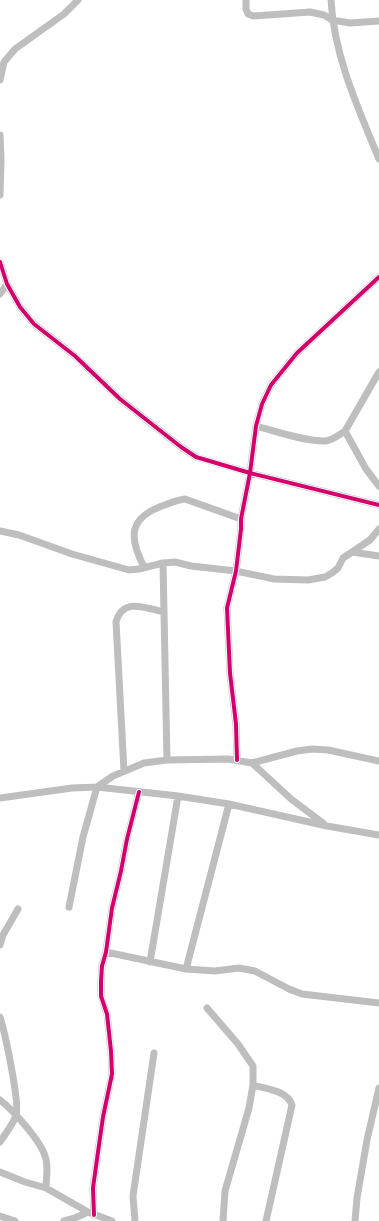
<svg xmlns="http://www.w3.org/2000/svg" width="379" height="1221" viewBox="0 0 379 1221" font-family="'Alegreya Sans',sans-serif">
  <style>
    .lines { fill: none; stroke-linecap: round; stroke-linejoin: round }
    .street { stroke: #bebebe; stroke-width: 7 }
    .cycleway-casing { stroke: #fff; stroke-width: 6 }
    .cycleway { stroke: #d6006c; stroke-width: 4 }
  </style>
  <rect width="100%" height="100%" fill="#fff"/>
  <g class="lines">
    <!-- street -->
    <path class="street" d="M 246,0 L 246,9 L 248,14 L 253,16 L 310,12 L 324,15 L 332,20 L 350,23 L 379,21
      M 331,0 C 334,56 358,108 379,159
      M 0,80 L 4,62 L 15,49 L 64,14 L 78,0
      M 0,135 L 1,160 L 0,195
      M 0,262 L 7,284 L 20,307 L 34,324 L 75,356 L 120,399 L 181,447 L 196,457 L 250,473 L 379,505
      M 0,294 L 7,284
      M 379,372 L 345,431 L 366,469 L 379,486
      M 256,426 C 274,431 307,442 326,441 C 333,440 339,435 345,431
      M 0,531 L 19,535 L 72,554 L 129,570 L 139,569 L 163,563 L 175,562 L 191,566 L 236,571 L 274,579 L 308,580 L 325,577 L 332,573 L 338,568 L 343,558 L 370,540 L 379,529
      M 352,552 L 379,556
      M 163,563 L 167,760
      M 144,567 C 128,536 129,517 165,505 C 172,502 178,500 185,499 L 241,519
      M 237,760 L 236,724 L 230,673 L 227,608 L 236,571 L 241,529 L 241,519 L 250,473 L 256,426 L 262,404 L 271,385 L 297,353 L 379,277
      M 252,763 L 291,799 L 323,823
      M 124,771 L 116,622 C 123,597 145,608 164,612
      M 0,798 L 72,788 L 97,787 L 178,796 L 229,804 L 327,826 L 379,835
      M 69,907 L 83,837 L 97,787 L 113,776 L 144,763 L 167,760 L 228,759 L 252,763 L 297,751 L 312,749 L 328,750 L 379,761
      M 0,945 L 3,935 L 18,909
      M 106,952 L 186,969 L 215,971 L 239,968 L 255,971 L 289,989 L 302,994 L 379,1003
      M 150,962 L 178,796
      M 186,969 L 229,804
      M 207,1008 L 238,1044 L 253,1066 L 253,1085 L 249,1108 L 225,1191 L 223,1221
      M 0,1017 C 5,1033 20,1103 16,1115 C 13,1125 5,1134 0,1142
      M 253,1085 C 266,1089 287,1090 292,1105 L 266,1221
      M 0,1100 C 13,1110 40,1140 45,1156 C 49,1166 46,1178 46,1188
      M 0,1172 L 25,1182 L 46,1188 L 88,1212
      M 94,1215 L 93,1188 L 98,1152 L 103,1117 L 112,1074 L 111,1051 L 107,1014 L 101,996 L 101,981 L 102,966 L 106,952 L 112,908 L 121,871 L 127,839 L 139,792
      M 0,1216 L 15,1221
      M 64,1221 L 75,1218 L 88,1212 L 112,1221
      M 135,1221 L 133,1196 L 154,1053
      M 355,1221 L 357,1198 L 367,1140 L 379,1088"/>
    <defs>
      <path id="cycleway" d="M 0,262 L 7,284 L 20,307 L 34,324 L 75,356 L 120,399 L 181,447 L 196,457 L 250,473 L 379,505
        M 237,760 L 236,724 L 230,673 L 227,608 L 236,571 L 241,529 L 241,519 L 250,473 L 256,426 L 262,404 L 271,385 L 297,353 L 379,277
        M 94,1215 L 93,1188 L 98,1152 L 103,1117 L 112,1074 L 111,1051 L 107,1014 L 101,996 L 101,981 L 102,966 L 106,952 L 112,908 L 121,871 L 127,839 L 139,792"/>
    </defs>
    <!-- cycleway casing -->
    <use href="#cycleway" class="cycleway-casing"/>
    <!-- cycleway -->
    <use href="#cycleway" class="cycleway"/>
  </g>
</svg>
